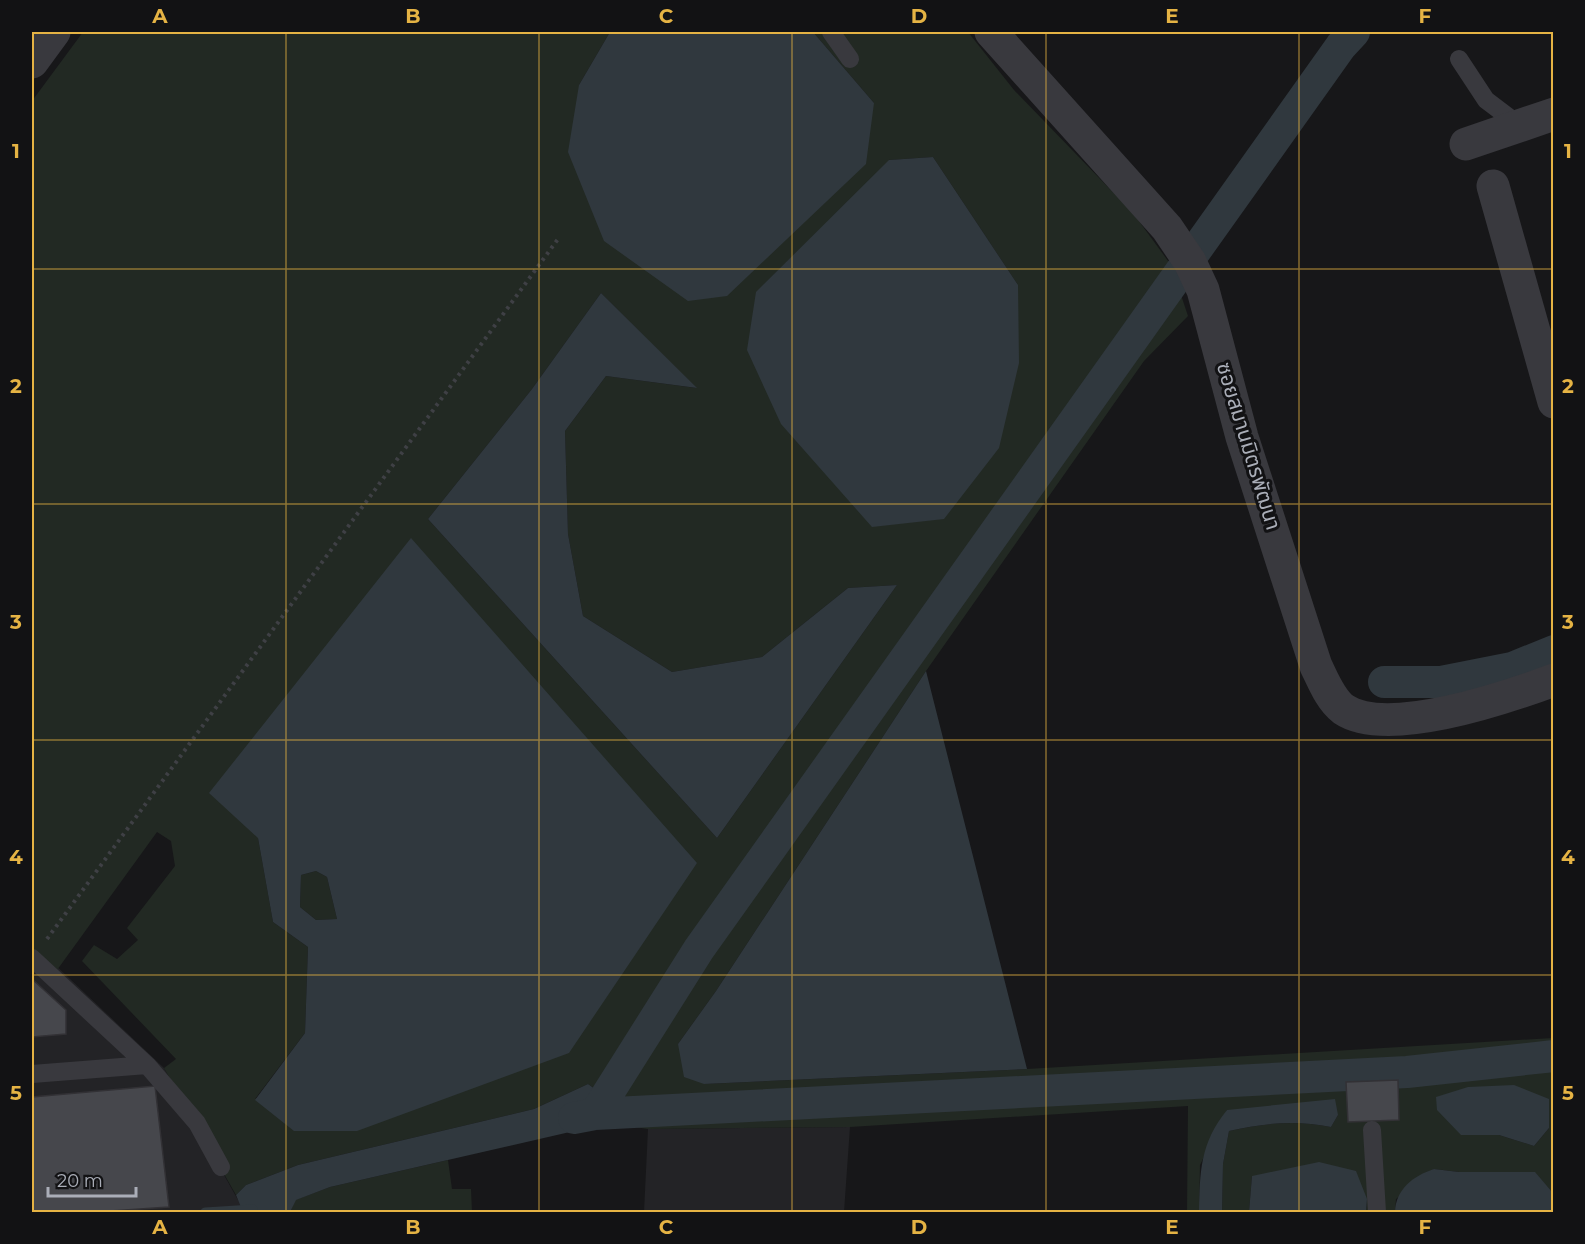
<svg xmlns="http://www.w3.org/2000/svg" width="1585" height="1244" viewBox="0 0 1585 1244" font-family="Montserrat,'Noto Sans Thai',sans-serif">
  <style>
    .built { fill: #232326 }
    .green { fill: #222923; fill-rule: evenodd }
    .water { fill: #30383e; fill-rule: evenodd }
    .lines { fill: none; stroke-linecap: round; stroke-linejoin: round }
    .stream { stroke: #30383e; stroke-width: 9 }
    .canal { stroke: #30383e; stroke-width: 32 }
    .building { fill: #46474c; stroke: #323135; stroke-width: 1.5 }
    .path { stroke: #3f4045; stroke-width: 4; stroke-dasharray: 3 4.5; stroke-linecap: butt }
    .lane { stroke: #39393e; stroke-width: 18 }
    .street { stroke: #39393e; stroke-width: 33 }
    .grid { fill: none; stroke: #e5b344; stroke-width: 1.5; stroke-opacity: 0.55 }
    .labels { text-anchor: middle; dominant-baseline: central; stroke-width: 6; stroke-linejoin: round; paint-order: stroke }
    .street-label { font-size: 21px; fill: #aaaeb8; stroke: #121214 }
    .neatline { fill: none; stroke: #e5b344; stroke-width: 2 }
    .grid-label { font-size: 20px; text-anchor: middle; font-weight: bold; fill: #e5b344 }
  </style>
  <rect width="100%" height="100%" fill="#171719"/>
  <!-- built -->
  <path class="built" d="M 32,943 L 164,1068 L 242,1207 L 180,1212 L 32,1212 Z
    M 850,1127 L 844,1212 L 644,1212 L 648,1129 Z"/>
  <!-- green -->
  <path class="green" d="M 83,32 L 610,32 L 579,85 L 874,103 L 813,32 L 968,32 L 1014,90 L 1133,213 L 1171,265 L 1188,316 L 1144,361 L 926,671 L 716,991 L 678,1044 L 704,1084 L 1027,1069 L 1553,1038 L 1553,1193 L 1534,1172 L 1459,1172 L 1434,1169 L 1396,1199 L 1395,1212 L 1366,1212 L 1367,1199 L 1252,1176 L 1249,1212 L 1222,1212 L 1223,1164 L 1229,1131 C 1264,1123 1296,1120 1331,1127 L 1338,1115 L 1227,1110 L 1200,1165 L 1199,1212 L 1187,1212 L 1188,1106 L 850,1127 L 648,1129 L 609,1123 L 613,1102 L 588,1084 L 534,1109 L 298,1165 L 246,1185 L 236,1195 L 164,1068 L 176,1059 L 82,961 L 94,945 L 117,959 L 138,940 L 127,928 L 175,866 L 171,841 L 157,832 L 52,977 L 32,955 L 32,101 ZM 933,157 L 1018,285 L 889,160 ZM 601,293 L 696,388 L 606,376 L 565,431 L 568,534 L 583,616 L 672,672 L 762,657 L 848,588 L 897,585 L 717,838 L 428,519 L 532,389 ZM 258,838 L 697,863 L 255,1099 L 305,1033 L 308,947 L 273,922 ZM 1549,1128 L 1534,1146 L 1499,1135 Z
    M 316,871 L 327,877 L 337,919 L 316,920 L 300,907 L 301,875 Z
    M 448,1160 L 452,1189 L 471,1189 L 472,1212 L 290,1212 L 295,1200 L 330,1187 Z"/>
  <!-- water -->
  <path class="water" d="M 610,32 L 813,32 L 874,103 L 866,164 L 727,296 L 688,301 L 604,241 L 568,152 L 579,85 Z
    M 933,157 L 1018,285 L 1019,363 L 999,448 L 944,519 L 872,527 L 781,424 L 747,350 L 756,292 L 889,160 Z
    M 601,293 L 697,388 L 606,376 L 565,431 L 568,534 L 583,616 L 672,672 L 762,657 L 848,588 L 897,585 L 717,838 L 428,519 L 532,389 Z
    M 411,538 L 697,863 L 569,1053 L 357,1131 L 294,1131 L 255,1100 L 305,1033 L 308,947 L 273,922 L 258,838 L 209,793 ZM 316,871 L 327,877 L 337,919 L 316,920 L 300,907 L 301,875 Z
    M 926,671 L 1027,1069 L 704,1084 L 684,1077 L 678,1044 L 716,991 Z
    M 588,1084 L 613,1102 L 609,1123 L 330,1187 L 296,1200 L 290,1212 L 243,1212 L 236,1195 L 246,1185 L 298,1165 L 534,1109 Z
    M 1514,1085 L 1549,1099 L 1549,1128 L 1534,1146 L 1499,1135 L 1461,1135 L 1437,1110 L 1436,1097 L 1468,1087 Z
    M 1335,1099 L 1338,1115 L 1331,1127 C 1296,1120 1263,1123 1229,1131 L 1223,1164 L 1222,1212 L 1199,1212 C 1200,1172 1200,1143 1227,1110 Z
    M 1319,1162 L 1356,1171 L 1367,1199 L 1366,1212 L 1249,1212 L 1252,1176 Z
    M 1434,1169 L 1459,1172 L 1535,1172 L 1553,1193 L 1553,1212 L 1395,1212 C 1396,1189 1413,1176 1434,1169 Z"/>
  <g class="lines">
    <!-- stream -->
    <path class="stream" d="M 205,1212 L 253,1209"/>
    <!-- canal -->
    <path class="canal" d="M 1384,682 L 1441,682 L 1512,668 L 1554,651
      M 595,1114 L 1407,1072 L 1554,1056
      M 574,1118 L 595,1114 L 699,949 L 1341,46 L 1354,32"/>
  </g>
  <!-- building -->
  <path class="building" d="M 32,979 L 66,1010 L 66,1034 L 32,1037 Z
    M 1398,1080 L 1399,1120 L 1348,1122 L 1346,1082 Z
    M 155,1086 L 169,1207 L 96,1212 L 32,1212 L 32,1097 Z"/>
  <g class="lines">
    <!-- path -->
    <path class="path" d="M 47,939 L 558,239"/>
    <!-- lane -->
    <path class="lane" d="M 831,32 L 850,59
      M 1459,59 L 1486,100 L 1519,125
      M 32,958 L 147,1065 L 197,1123 L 221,1167
      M 32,1074 L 147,1065
      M 1372,1130 L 1377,1212"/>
    <!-- street -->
    <path class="street" d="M 991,32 L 1167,228 L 1190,262 L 1203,290 L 1242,437 L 1316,666 C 1323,680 1330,699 1343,709 C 1387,739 1508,697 1554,680
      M 32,62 L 54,32
      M 1466,144 L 1554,114
      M 1493,186 L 1554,402"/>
  </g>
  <!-- grid -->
  <path class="grid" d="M 286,32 L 286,1212M 539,32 L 539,1212M 792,32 L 792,1212M 1046,32 L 1046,1212M 1299,32 L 1299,1212M 32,269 L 1554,269M 32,504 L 1554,504M 32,740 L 1554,740M 32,975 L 1554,975"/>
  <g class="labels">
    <!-- street labels -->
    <g class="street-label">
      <text transform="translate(1249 446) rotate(73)">ซอยสมานมิตรพัฒนา</text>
    </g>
  </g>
  <!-- border -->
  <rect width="1585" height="1244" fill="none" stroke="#121214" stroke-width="66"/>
  <!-- scale -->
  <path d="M48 1187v9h88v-9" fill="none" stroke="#aaaeb8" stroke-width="3"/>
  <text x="57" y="1187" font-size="18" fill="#aaaeb8" stroke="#121214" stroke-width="4.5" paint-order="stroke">20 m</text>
  <rect x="33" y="33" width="1519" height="1178" class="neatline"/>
  <g class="grid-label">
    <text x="160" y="23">A</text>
    <text x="413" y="23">B</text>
    <text x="666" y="23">C</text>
    <text x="919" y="23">D</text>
    <text x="1172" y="23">E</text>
    <text x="1425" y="23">F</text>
    <text x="16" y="158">1</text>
    <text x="1568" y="158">1</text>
    <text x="16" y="393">2</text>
    <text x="1568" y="393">2</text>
    <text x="16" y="629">3</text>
    <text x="1568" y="629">3</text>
    <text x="16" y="864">4</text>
    <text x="1568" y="864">4</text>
    <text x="16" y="1100">5</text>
    <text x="1568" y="1100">5</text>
    <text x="160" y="1234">A</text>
    <text x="413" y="1234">B</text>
    <text x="666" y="1234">C</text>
    <text x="919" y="1234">D</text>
    <text x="1172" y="1234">E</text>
    <text x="1425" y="1234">F</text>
  </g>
</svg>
